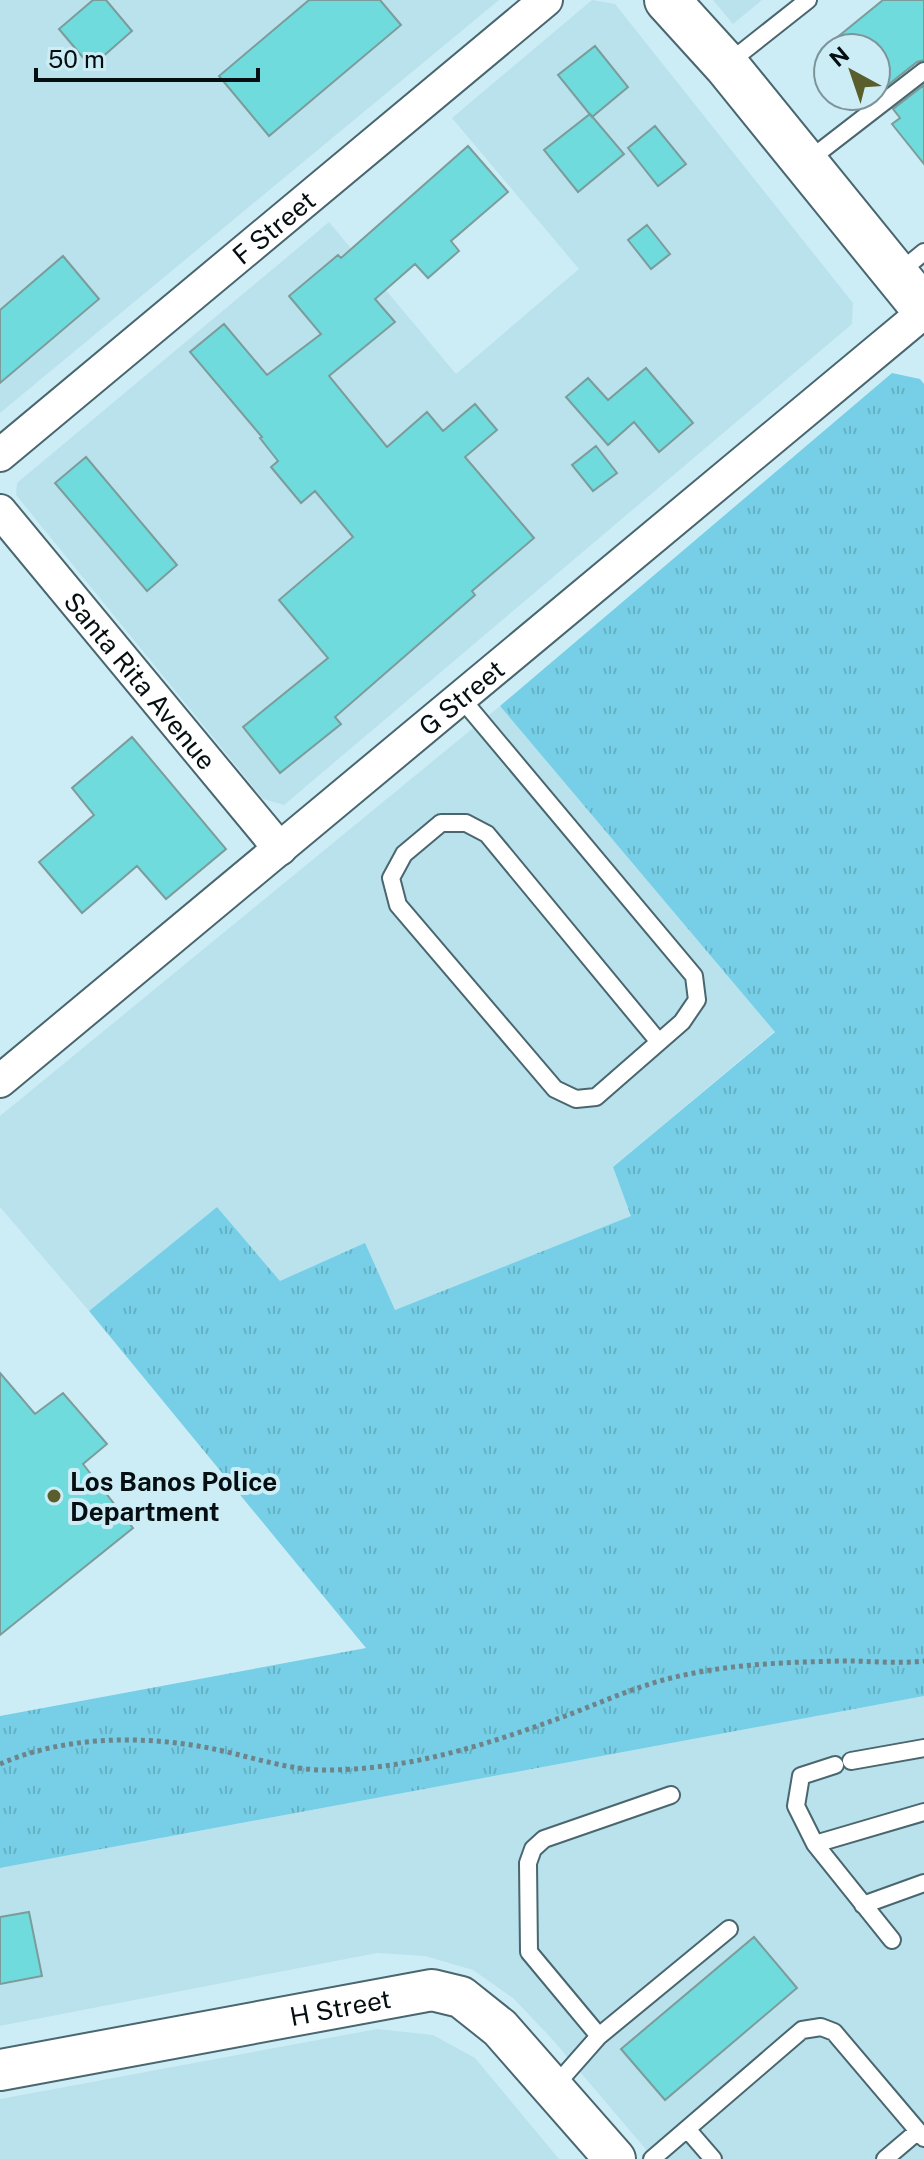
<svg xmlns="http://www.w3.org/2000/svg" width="924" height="2159" viewBox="0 0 924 2159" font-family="'Public Sans',sans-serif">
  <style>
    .built { fill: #b9e2ed }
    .grass { fill: url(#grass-tufts) }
    .building { fill: #6fdbdc; stroke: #7c9c9b; stroke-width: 2 }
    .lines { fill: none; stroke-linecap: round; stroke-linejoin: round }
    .service-casing { stroke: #4a666e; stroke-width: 20 }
    .minor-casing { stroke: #4a666e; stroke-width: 36 }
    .tertiary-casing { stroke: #4a666e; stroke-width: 44 }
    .primary-casing { stroke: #4a666e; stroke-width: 48 }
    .path { stroke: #6e848a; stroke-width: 5; stroke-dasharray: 4 4; stroke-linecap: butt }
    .service { stroke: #fff; stroke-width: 16 }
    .minor { stroke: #fff; stroke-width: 32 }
    .tertiary { stroke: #fff; stroke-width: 40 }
    .primary { stroke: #fff; stroke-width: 44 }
    .poi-dot { fill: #595e2c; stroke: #cdedf6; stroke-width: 3 }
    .labels { text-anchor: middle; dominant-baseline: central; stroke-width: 8; stroke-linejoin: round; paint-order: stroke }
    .street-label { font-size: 26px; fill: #050f12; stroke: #cdedf6 }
    .poi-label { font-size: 26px; font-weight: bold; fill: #050f12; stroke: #cdedf6; text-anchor: start }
  </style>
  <defs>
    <pattern id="grass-tufts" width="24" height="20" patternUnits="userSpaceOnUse" patternTransform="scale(2)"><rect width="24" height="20" fill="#76cfe6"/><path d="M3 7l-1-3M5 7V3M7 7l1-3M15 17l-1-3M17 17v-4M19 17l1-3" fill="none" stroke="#65b1c4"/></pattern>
  </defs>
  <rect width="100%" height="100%" fill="#cdedf6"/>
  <!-- built -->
  <path class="built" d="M 0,0 L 499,0 L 0,413 Z
    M 592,0 L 615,4 L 853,303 L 852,324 L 284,805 L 263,799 L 16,495 L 17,483 L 329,222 L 456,374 L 579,269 L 452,118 Z
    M 713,0 L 762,0 L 733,24 Z
    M 500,706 L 775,1031 L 613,1167 L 632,1216 L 395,1310 L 280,1281 L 217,1207 L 89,1311 L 0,1207 L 0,1116 Z
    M 924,1696 L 924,2159 L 654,2159 L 553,2040 L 513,1998 L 473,1970 L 425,1956 L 377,1953 L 0,2026 L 0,1868 Z
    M 377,2029 L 433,2035 L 475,2058 L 559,2159 L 0,2159 L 0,2099 Z"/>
  <!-- grass -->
  <path class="grass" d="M 892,373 L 920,379 L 924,384 L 924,1696 L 0,1868 L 0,1716 L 366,1648 L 89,1311 L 217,1207 L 280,1281 L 365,1243 L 395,1310 L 631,1216 L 613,1167 L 775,1032 L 500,706 Z"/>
  <!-- building -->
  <path class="building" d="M 93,0 L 106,0 L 132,31 L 91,67 L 59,29 Z
    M 309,0 L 380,0 L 401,25 L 269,136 L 219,76 Z
    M 883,0 L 924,0 L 924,60 L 917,62 L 879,92 L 876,89 L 876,48 L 824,48 Z
    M 595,46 L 628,87 L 592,117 L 558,75 Z
    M 924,85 L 924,164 L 892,124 L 900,118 L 893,109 Z
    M 590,114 L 624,154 L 578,192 L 544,150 Z
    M 655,126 L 686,164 L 658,186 L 628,148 Z
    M 468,146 L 508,192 L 451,241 L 459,251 L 428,278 L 415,264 L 375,299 L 395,322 L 329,376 L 387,447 L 427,412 L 443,431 L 475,404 L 497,430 L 465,457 L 534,538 L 472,591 L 475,595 L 335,717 L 341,724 L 280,773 L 243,727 L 328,658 L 279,600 L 353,537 L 315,491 L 301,503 L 271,467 L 278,461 L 260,438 L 262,437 L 190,352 L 224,324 L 267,375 L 321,334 L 289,296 L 338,255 L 341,258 Z
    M 647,225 L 670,254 L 651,269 L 628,240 Z
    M 63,256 L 99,299 L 0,383 L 0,310 Z
    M 646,368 L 693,423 L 659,452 L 634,422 L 608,445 L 566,397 L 588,378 L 608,400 Z
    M 596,446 L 617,473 L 593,491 L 572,465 Z
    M 86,457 L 177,565 L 147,591 L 55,483 Z
    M 132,737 L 226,849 L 166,899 L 137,866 L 82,913 L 39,862 L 94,815 L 72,788 Z
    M 0,1373 L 35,1414 L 63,1393 L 107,1444 L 83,1464 L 133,1528 L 0,1635 Z
    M 29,1912 L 42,1976 L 0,1984 L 0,1917 Z
    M 754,1937 L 797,1988 L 665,2100 L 621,2049 Z"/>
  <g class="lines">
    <defs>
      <path id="service" d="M 727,64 L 808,0
        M 805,163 L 924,71
        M 897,274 L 924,252
        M 461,698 L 694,976 L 697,1000 L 682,1022 L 596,1097 L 576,1099 L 555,1089 L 398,905 L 391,878 L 404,854 L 441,823 L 466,823 L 487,834 L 659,1042
        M 851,1761 L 924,1748
        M 835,1765 L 801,1776 L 796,1806 L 815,1844 L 892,1940
        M 815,1844 L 924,1812
        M 863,1905 L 924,1883
        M 599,2036 L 529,1952 L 528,1863 L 533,1849 L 544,1839 L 671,1795
        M 554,2087 L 599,2036 L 729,1929
        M 687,2129 L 713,2159
        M 652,2159 L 802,2030 L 821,2027 L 834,2032 L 924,2138
        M 885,2159 L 918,2131"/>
      <g id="minor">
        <path id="s1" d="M 0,455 L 546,0"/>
        <path id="s2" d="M 0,511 L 280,849"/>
        <path id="s3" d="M 0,1081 L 924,312"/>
      </g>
      <g id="tertiary">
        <path id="s4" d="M 0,2070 L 432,1990 L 461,1997 L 500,2028 L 615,2159"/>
      </g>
      <path id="primary" d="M 667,0 L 726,65 L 924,309"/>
    </defs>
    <!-- service casing -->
    <use href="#service" class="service-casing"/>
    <!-- minor casing -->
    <use href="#minor" class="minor-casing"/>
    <!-- tertiary casing -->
    <use href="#tertiary" class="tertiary-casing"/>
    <!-- primary casing -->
    <use href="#primary" class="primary-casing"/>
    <!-- path -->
    <path class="path" d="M 0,1764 C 64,1736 141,1735 209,1748 C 245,1755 284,1769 321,1770 C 407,1771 489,1744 568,1715 C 602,1702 635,1687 671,1678 C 728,1664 786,1662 845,1661 C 871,1661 898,1664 924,1661"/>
    <!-- service -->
    <use href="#service" class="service"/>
    <!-- minor -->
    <use href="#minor" class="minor"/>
    <!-- tertiary -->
    <use href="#tertiary" class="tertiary"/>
    <!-- primary -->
    <use href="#primary" class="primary"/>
  </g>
  <!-- markers -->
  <circle class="poi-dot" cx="54" cy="1496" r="8"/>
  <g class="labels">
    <!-- street labels -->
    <g class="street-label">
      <text stroke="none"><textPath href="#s1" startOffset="356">F Street</textPath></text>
      <text stroke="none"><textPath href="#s2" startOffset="220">Santa Rita Avenue</textPath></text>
      <text stroke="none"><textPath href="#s3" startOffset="600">G Street</textPath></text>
      <text stroke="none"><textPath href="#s4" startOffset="346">H Street</textPath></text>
    </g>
    <!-- poi labels -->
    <g class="poi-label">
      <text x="70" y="1481">Los Banos Police<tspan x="70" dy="30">Department</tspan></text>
    </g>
  </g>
  <!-- north arrow -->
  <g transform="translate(852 72) rotate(320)"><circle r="38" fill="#cdedf6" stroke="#7d949b" stroke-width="2"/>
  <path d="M0-6L14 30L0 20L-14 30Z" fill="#595e2c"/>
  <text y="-12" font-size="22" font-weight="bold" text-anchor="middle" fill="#050f12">N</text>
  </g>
  <!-- scale -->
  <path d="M36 68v12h222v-12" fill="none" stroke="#050f12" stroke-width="4"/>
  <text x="48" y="68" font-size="24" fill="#050f12" stroke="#cdedf6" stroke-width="6" paint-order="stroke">50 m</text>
</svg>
